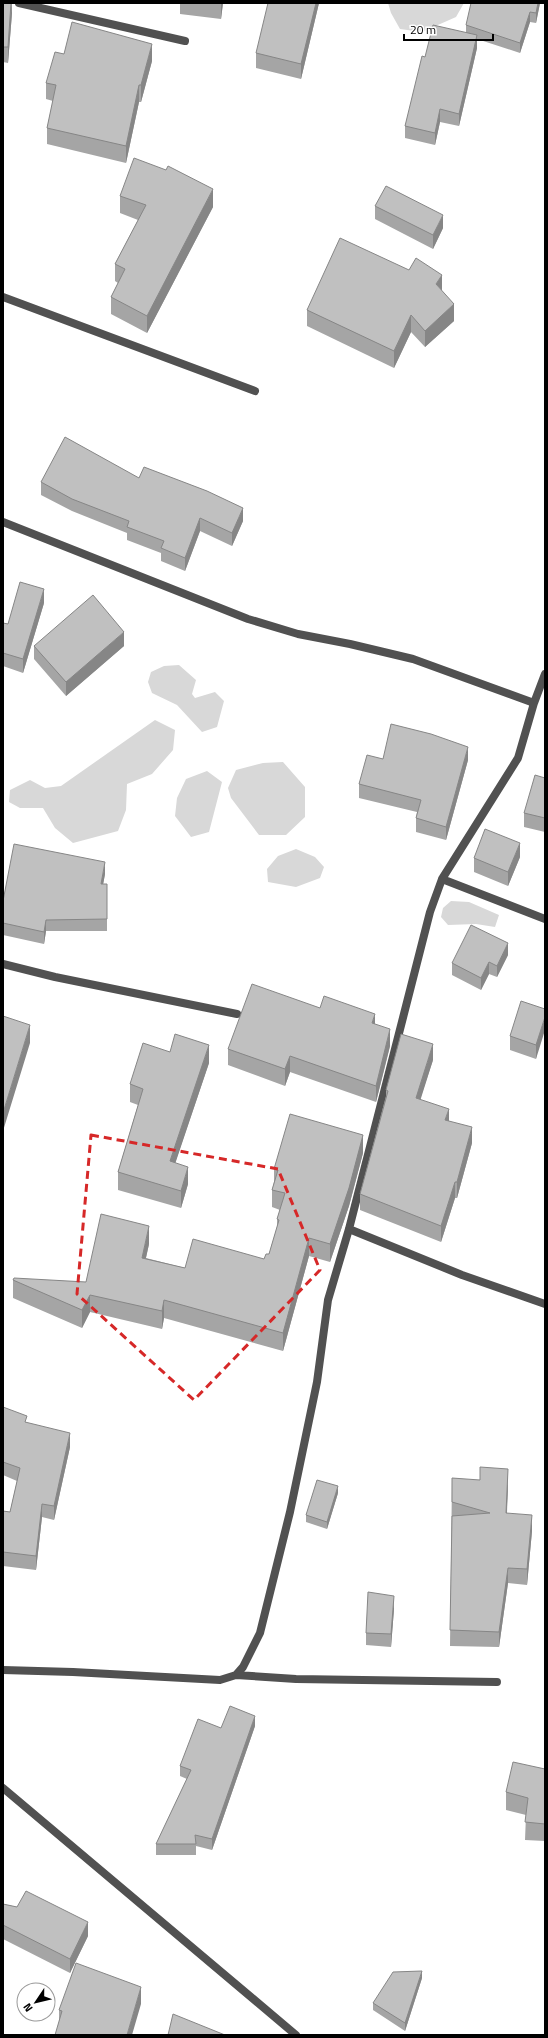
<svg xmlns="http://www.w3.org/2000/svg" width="548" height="2038" viewBox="0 0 548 2038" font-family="'Titillium Web',sans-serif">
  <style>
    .green { fill: #d8d8d8 }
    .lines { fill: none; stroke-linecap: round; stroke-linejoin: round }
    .street { stroke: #515151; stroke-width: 8 }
    .wall { fill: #a5a5a5 }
    .shaded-wall { fill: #868686 }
    .building { fill: #c0c0c0; stroke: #868686 }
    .marked { fill: none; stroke: #d62828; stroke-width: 3; stroke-dasharray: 8 5; stroke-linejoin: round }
  </style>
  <rect width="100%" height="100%" fill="#fff"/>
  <!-- green -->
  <path class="green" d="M 388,3 L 464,3 L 456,17 L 422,32 L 400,29 L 391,13 Z
    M 179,665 L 196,680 L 192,694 L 195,698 L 215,692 L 224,701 L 217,727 L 202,732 L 177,705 L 152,693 L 148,682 L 151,672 L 164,666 Z
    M 155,720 L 175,730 L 173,750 L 152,774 L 127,784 L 126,810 L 118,831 L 73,843 L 55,828 L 43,808 L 20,808 L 9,802 L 10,790 L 30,780 L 45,788 L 61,786 Z
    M 283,762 L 305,787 L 305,817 L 286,835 L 259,835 L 231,798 L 228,788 L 236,770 L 263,763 Z
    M 207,771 L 222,782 L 209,832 L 191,837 L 175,816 L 177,798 L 186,779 Z
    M 296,849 L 315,857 L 324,867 L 320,878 L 296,887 L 268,882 L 267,869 L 278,856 Z
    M 451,901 L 469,902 L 499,915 L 495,927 L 476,924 L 448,925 L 441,917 L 443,908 Z"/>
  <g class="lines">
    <!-- street -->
    <path class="street" d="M 19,3 L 185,41
      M 3,297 L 255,391
      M 3,522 L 248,619 L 298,634 L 350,644 L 413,659 L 534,703
      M 442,879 L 545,919
      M 3,964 L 55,977 L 237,1014
      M 349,1229 L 462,1275 L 545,1304
      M 3,1670 L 73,1672 L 220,1680 L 236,1675 L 243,1667 L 260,1633 L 290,1512 L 317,1382 L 328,1300 L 349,1229 L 430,912 L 442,879 L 518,758 L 534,703 L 545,674
      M 236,1675 L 296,1679 L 497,1682
      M 3,1788 L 296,2035"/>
  </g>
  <!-- wall -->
  <path class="wall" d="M 3,3 L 12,3 L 12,13 L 8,63 L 3,62 Z
    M 180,3 L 223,3 L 221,19 L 180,14 Z
    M 319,3 L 301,79 L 256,68 L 256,53 Z
    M 540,3 L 536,23 L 530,22 L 520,53 L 477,39 L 477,48 L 459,126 L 440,122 L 435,145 L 405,138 L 405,126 L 425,57 L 466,33 L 466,25 Z
    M 64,54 L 152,61 L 141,102 L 139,102 L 126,163 L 47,144 L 47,128 L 53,101 L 46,99 L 46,83 Z
    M 120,196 L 213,207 L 147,333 L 111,314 L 111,297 L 118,283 L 115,281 L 115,264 L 138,220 L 120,213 Z
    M 375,206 L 443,228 L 433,249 L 375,219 Z
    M 442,291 L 454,321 L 425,347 L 411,332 L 394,368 L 307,326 L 307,310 Z
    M 139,478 L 243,521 L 232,546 L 200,531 L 185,571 L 161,561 L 161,553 L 127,540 L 127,533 L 72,511 L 41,495 L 41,482 Z
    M 44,603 L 23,673 L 3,666 L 3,623 L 8,624 Z
    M 34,646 L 124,646 L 66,696 L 34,659 Z
    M 383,759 L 468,760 L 446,840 L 416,832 L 416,818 L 417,812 L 359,798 L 359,784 Z
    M 545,778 L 545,832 L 524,827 L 524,813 Z
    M 520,857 L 508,886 L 474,872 L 474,858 Z
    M 105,874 L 103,884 L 107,884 L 107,931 L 46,931 L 44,944 L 3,935 L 3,901 Z
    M 508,955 L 497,977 L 489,974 L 481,990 L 452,975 L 452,963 Z
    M 545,1009 L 536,1059 L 510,1050 L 510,1036 Z
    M 375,1024 L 390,1046 L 376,1102 L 290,1072 L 285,1086 L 228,1065 L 228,1049 Z
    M 170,1052 L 209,1063 L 175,1163 L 188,1184 L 181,1208 L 118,1190 L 118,1172 L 138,1105 L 130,1102 L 130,1084 Z
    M 433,1060 L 420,1099 L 449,1121 L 472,1143 L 457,1198 L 455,1198 L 441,1242 L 360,1210 L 360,1194 L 386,1096 L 386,1090 Z
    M 363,1153 L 349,1206 L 330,1262 L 309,1256 L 283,1351 L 164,1318 L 162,1329 L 90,1312 L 82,1328 L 13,1298 L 13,1280 L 86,1282 L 149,1244 L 146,1258 L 185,1268 L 264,1259 L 269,1254 L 277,1227 L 277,1219 L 280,1210 L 272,1207 L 272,1190 L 274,1182 L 274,1169 Z
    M 3,1407 L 27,1423 L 70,1447 L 54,1520 L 42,1517 L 36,1570 L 3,1566 L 3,1511 L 10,1512 L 17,1481 L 3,1475 Z
    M 452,1478 L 508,1485 L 507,1513 L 532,1531 L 527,1585 L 508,1583 L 499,1647 L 450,1646 Z
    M 338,1493 L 327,1529 L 306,1522 L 306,1515 Z
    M 394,1609 L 391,1647 L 366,1645 L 366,1633 Z
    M 255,1726 L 212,1850 L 196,1846 L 196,1855 L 156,1855 L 156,1844 L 187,1779 L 180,1776 L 180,1766 L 221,1728 Z
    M 545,1769 L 545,1841 L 525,1840 L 526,1815 L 506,1810 L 506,1792 Z
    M 3,1904 L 17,1907 L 88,1936 L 70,1973 L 3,1939 Z
    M 422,1978 L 405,2031 L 373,2010 L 373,2003 Z
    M 141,2004 L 59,2021 L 59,2010 Z"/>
  <!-- shaded-wall -->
  <path class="shaded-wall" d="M 11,3 L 12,13 L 8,63 L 8,47 Z
    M 221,3 L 223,3 L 221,19 Z
    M 316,3 L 319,3 L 301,79 L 301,64 Z
    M 538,3 L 540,3 L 536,23 L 536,13 Z
    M 530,12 L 530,22 L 520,53 L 520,43 Z
    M 477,35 L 477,48 L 459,126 L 459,114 Z
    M 152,44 L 152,61 L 141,102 L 141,85 Z
    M 139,85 L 139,102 L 126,163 L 126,146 Z
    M 440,109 L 440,122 L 435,145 L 435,133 Z
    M 213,189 L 213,207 L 147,333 L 147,316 Z
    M 443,215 L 443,228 L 433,249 L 433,235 Z
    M 442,275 L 442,291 L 436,284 Z
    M 454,304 L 454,321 L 425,347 L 425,331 Z
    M 411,315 L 411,332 L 394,368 L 394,351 Z
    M 243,508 L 243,521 L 232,546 L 232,533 Z
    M 200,518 L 200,531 L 185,571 L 185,558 Z
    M 44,589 L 44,603 L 23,673 L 23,659 Z
    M 124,632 L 124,646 L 66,696 L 66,682 Z
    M 468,747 L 468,760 L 446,840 L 446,827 Z
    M 520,843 L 520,857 L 508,886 L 508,872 Z
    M 105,862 L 105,874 L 101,896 L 101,884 Z
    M 46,920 L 46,931 L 44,944 L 44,932 Z
    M 508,943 L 508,955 L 497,977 L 497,966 Z
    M 489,962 L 489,974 L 481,990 L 481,978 Z
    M 375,1014 L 375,1031 L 372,1023 Z
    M 545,1017 L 545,1030 L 536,1059 L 536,1045 Z
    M 30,1025 L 30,1043 L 3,1131 L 3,1113 Z
    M 390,1029 L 390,1046 L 376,1102 L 376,1086 Z
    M 433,1044 L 433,1060 L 416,1114 L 416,1098 Z
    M 209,1045 L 209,1063 L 170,1179 L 170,1161 Z
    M 290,1056 L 290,1072 L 285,1086 L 285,1069 Z
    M 449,1109 L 449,1125 L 445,1120 Z
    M 472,1127 L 472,1143 L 457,1198 L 457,1182 Z
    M 363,1135 L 363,1153 L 349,1206 L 330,1262 L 330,1244 Z
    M 188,1167 L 188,1184 L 181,1208 L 181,1191 Z
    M 455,1182 L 455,1198 L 441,1242 L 441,1226 Z
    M 149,1226 L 149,1244 L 142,1275 L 142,1258 Z
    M 309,1238 L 309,1256 L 283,1351 L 283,1333 Z
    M 90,1295 L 90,1312 L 82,1328 L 82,1310 Z
    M 164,1300 L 164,1318 L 162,1329 L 162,1311 Z
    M 70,1433 L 70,1447 L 54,1520 L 54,1506 Z
    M 508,1469 L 508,1485 L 506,1528 L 506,1513 Z
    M 338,1486 L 338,1493 L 327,1529 L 327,1522 Z
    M 42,1504 L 42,1517 L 36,1570 L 36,1556 Z
    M 532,1515 L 532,1531 L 527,1585 L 527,1569 Z
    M 508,1568 L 508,1583 L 499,1647 L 499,1632 Z
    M 394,1596 L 394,1609 L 391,1647 L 391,1634 Z
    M 255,1716 L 255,1726 L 212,1850 L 212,1839 Z
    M 88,1922 L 88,1936 L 70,1973 L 70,1959 Z
    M 422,1971 L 422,1978 L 405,2031 L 405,2023 Z
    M 141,1987 L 141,2004 L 132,2035 L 127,2035 Z"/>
  <!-- building -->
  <path class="building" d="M 3,3 L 11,3 L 8,47 L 3,47 Z
    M 268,3 L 316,3 L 301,64 L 256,53 Z
    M 471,3 L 538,3 L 536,13 L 530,12 L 520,43 L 466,25 Z
    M 72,22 L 152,44 L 141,85 L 139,85 L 126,146 L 47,128 L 56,85 L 46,83 L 55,52 L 64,54 Z
    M 433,25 L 477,35 L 459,114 L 440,109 L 435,133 L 405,126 L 422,56 L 425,57 Z
    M 134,158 L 166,170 L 168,166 L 213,189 L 147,316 L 111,297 L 125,269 L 115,264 L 146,205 L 120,196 Z
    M 386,186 L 443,215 L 433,235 L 375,206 Z
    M 340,238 L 409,270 L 416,258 L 442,275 L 436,284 L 454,304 L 425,331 L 411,315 L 394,351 L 307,310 Z
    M 65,437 L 139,478 L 144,467 L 207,491 L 243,508 L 232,533 L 200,518 L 185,558 L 161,548 L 164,541 L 127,527 L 129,521 L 72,499 L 41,482 Z
    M 20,582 L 44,589 L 23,659 L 3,653 L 3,623 L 8,624 Z
    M 93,595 L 124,632 L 66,682 L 34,646 Z
    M 391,724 L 431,734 L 468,747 L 446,827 L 416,818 L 421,800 L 359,784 L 367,755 L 383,759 Z
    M 535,775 L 545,778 L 545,818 L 524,813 Z
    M 485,829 L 520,843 L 508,872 L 474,858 Z
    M 14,844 L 105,862 L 101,884 L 107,884 L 107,919 L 46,920 L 44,932 L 3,923 L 3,901 Z
    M 471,925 L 508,943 L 497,966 L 489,962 L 481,978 L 452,963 Z
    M 252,984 L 320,1008 L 324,996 L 375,1014 L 372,1023 L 390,1029 L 376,1086 L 290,1056 L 285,1069 L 228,1049 Z
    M 521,1001 L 545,1009 L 545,1017 L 536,1045 L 510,1036 Z
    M 3,1016 L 30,1025 L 3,1113 Z
    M 175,1034 L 209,1045 L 170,1161 L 188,1167 L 181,1191 L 118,1172 L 143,1089 L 130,1084 L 143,1043 L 170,1052 Z
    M 401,1034 L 433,1044 L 416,1098 L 449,1109 L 445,1120 L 472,1127 L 457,1182 L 455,1182 L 441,1226 L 360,1194 L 388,1091 L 386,1090 Z
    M 290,1114 L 363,1135 L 349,1188 L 330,1244 L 309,1238 L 283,1333 L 164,1300 L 162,1311 L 90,1295 L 82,1310 L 13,1280 L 14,1278 L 86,1282 L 101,1214 L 149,1226 L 142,1258 L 185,1268 L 193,1239 L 264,1259 L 266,1254 L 269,1254 L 279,1220 L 277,1219 L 285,1193 L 272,1190 L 278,1170 L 274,1169 Z
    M 3,1407 L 27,1416 L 25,1422 L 70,1433 L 54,1506 L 42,1504 L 36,1556 L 3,1552 L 3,1511 L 10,1512 L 20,1468 L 3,1462 Z
    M 480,1467 L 508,1469 L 506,1513 L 532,1515 L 527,1569 L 508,1568 L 499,1632 L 450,1630 L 452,1516 L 490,1513 L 452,1502 L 452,1478 L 480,1480 Z
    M 317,1480 L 338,1486 L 327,1522 L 306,1515 Z
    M 368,1592 L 394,1596 L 391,1634 L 366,1633 Z
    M 230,1706 L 255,1716 L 212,1839 L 195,1835 L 196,1844 L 156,1844 L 191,1770 L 180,1766 L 198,1719 L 221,1728 Z
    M 513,1762 L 545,1769 L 545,1824 L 525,1822 L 528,1798 L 506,1792 Z
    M 26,1891 L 88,1922 L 70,1959 L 3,1925 L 3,1904 L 17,1907 Z
    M 76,1963 L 141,1987 L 127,2035 L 55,2035 L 62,2011 L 59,2010 Z
    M 422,1971 L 405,2023 L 373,2003 L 393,1972 Z
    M 173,2014 L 225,2035 L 168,2035 Z"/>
  <!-- marked area -->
  <path class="marked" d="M 91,1135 L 278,1169 L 320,1270 L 194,1400 L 77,1294 Z"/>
  <!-- border -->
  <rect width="548" height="2038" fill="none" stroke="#000000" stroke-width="8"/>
  <!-- north arrow -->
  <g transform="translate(36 2002) rotate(235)"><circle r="19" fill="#ffffff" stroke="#999999"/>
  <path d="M0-3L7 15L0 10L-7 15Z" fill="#000000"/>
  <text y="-6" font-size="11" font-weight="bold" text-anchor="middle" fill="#000000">N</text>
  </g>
  <!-- scale -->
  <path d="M404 34v6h89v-6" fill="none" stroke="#000000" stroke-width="2"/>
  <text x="410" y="34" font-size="12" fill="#000000" stroke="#ffffff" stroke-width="3" paint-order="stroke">20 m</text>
</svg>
